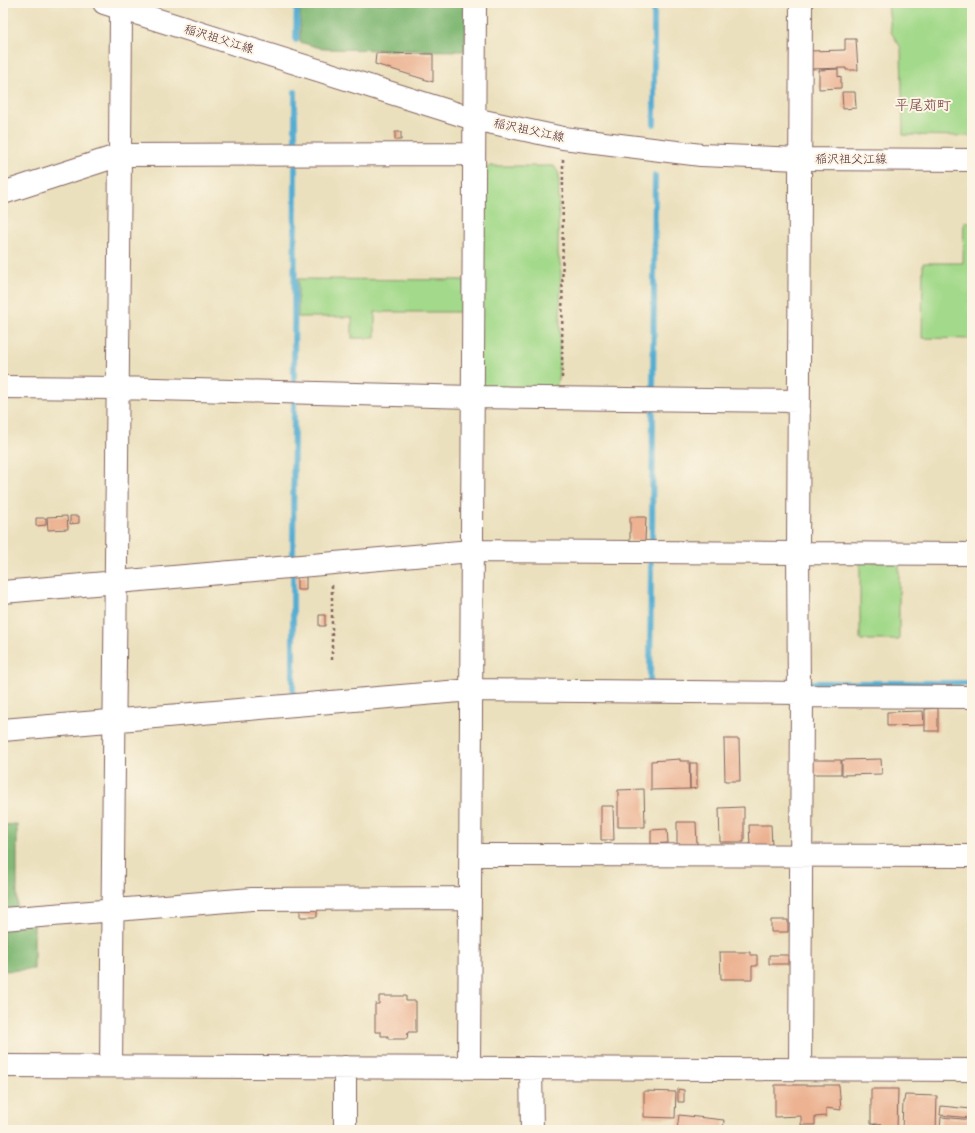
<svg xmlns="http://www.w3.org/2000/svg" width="975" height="1133" viewBox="0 0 975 1133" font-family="'Comic Neue','Klee One',sans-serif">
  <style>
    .green { fill: #a3d98a; stroke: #767c5a }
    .forest { fill: #82b976; stroke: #666c50 }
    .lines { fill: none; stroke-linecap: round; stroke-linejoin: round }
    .stream { stroke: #55aed2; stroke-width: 6 }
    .building { fill: #ecb292 }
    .minor-casing { stroke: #82635e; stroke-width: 24 }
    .tertiary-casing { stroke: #82635e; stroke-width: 24 }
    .secondary-casing { stroke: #82635e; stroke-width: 24 }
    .path { stroke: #82635e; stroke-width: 2.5; stroke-dasharray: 3 3; stroke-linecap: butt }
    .minor { stroke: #fff; stroke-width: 22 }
    .tertiary { stroke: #fff; stroke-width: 22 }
    .secondary { stroke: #fff; stroke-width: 22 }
    .labels { text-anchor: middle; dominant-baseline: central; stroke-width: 4; stroke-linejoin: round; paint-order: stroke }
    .street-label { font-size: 12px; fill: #4a1f2b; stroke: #fcf5e5 }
    .quarter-label { font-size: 14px; font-weight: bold; fill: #83524f; stroke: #fcf5e5 }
  </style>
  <rect width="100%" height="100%" fill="#fcf5e5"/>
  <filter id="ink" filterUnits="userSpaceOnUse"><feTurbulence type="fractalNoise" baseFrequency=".025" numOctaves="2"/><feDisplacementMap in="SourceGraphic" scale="8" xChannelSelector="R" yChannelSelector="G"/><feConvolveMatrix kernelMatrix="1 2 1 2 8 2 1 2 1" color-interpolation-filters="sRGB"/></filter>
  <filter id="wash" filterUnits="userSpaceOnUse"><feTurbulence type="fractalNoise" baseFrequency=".012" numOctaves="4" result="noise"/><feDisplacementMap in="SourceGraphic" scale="16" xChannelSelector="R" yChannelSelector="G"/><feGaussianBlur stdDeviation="0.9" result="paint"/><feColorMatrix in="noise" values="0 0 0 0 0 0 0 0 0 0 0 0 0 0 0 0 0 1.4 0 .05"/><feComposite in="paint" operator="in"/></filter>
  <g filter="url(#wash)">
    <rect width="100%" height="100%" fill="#ebe0bd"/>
    <!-- green -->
    <path class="green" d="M 888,3 L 972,3 L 972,136 L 903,135 L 901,48 L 891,32 Z
      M 490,166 L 554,166 L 559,174 L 558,254 L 561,268 L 559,374 L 555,392 L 486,392 L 478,386 L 481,173 Z
      M 964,222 L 972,222 L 972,339 L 922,338 L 923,263 L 963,263 Z
      M 298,279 L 465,280 L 465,312 L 375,312 L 375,338 L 352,338 L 352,317 L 298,317 Z
      M 860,562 L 899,562 L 899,640 L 860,640 Z"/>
    <!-- forest -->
    <path class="forest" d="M 300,3 L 466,3 L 465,51 L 324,49 L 300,42 Z
      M 17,824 L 17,913 L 3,914 L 3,825 Z
      M 34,924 L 34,969 L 3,971 L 3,927 Z"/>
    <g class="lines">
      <!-- stream -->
      <path class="stream" d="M 296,40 L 297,3
        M 654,124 L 654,3
        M 295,144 L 295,92
        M 294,383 L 295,167
        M 653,393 L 655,176
        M 652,543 L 653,406
        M 293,557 L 294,399
        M 650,683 L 651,563
        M 808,683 L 972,683
        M 293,697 L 293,575"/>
    </g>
    <g id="blocks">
      <!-- building -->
      <path class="building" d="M 845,39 L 856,39 L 858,70 L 846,70 L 846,68 L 810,69 L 809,51 L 845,50 Z
        M 376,53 L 433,54 L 433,82 L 375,64 Z
        M 838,69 L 838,77 L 841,76 L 841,88 L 819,89 L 819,70 Z
        M 842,92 L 855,92 L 856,108 L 843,109 Z
        M 395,132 L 401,132 L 401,140 L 395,140 Z
        M 67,516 L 68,529 L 48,530 L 47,517 Z
        M 70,516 L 79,516 L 79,523 L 70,524 Z
        M 630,517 L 646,517 L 645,541 L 630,541 Z
        M 36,518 L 46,518 L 46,525 L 36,526 Z
        M 306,576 L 306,590 L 297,590 L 297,577 Z
        M 319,615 L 325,615 L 325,626 L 319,626 Z
        M 938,708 L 938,731 L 925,731 L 925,709 Z
        M 923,711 L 924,725 L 887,726 L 887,712 Z
        M 724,739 L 739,739 L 740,781 L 725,781 Z
        M 680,759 L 680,761 L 689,761 L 690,789 L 651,790 L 651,761 Z
        M 881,759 L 882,774 L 842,775 L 842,760 Z
        M 812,760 L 841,760 L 841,774 L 812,774 Z
        M 690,763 L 697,763 L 697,788 L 690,789 Z
        M 644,789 L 645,827 L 618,827 L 618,790 Z
        M 601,806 L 613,806 L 614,840 L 601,840 Z
        M 744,807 L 744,842 L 720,842 L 719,808 Z
        M 677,822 L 696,822 L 697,845 L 677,845 Z
        M 749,825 L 771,825 L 772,846 L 750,846 Z
        M 667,829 L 668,843 L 651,844 L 651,830 Z
        M 300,910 L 317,910 L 317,917 L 300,917 Z
        M 771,920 L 788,920 L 788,932 L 771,932 Z
        M 720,952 L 750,952 L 750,955 L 757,955 L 757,966 L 752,966 L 752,979 L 721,979 Z
        M 769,955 L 788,955 L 788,964 L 769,964 Z
        M 379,996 L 406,996 L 406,1001 L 416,1001 L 416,1032 L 408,1032 L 407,1039 L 388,1039 L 388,1036 L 381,1036 L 381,1032 L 375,1032 L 375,1004 L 379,1004 Z
        M 775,1085 L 839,1085 L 841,1110 L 826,1108 L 826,1116 L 815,1117 L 815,1125 L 801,1125 L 801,1116 L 775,1117 Z
        M 678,1089 L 684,1090 L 684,1102 L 678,1102 Z
        M 871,1089 L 898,1089 L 897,1130 L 873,1130 L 873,1125 L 882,1124 L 871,1124 Z
        M 644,1091 L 676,1092 L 675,1118 L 644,1117 Z
        M 905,1095 L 937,1096 L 936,1130 L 902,1130 L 903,1101 L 904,1101 Z
        M 941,1106 L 971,1109 L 970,1118 L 940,1115 Z
        M 679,1115 L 724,1120 L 723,1130 L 677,1130 Z
        M 941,1117 L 972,1120 L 972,1130 L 940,1130 Z"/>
    </g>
  </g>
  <g filter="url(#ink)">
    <use href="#blocks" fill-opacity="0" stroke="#82635e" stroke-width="1"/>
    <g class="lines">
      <defs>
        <path id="minor" d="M 3,387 L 117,388 L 472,397 L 799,401
          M 3,592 L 471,551 L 972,554
          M 802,696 L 972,697
          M 3,730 L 471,690 L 799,693
          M 470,855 L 972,856
          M 3,919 L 252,899 L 470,898
          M 3,1066 L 972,1070
          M 111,1066 L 120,155 L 474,154
          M 469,1068 L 475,3
          M 531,1068 L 532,1130
          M 800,1069 L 802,696 L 799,693 L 798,553 L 801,3
          M 345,1130 L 345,1067"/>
        <path id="tertiary" d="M 3,193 L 120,155 L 121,9"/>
        <path id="secondary" d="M 104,3 L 474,119 L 563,138 L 701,155 L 800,159 L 972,160"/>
      </defs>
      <!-- minor casing -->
      <use href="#minor" class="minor-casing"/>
      <!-- tertiary casing -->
      <use href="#tertiary" class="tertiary-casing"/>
      <!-- secondary casing -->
      <use href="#secondary" class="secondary-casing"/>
      <!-- path -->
      <path class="path" d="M 562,378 L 563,159
        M 332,660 L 332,584"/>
      <!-- minor -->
      <use href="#minor" class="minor"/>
      <!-- tertiary -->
      <use href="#tertiary" class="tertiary"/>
      <!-- secondary -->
      <use href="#secondary" class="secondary"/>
    </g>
  </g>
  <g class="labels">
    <!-- street labels -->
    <g class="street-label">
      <text transform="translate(219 39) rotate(17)">稲沢祖父江線</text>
      <text transform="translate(529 130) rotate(12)">稲沢祖父江線</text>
      <text x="851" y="159">稲沢祖父江線</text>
    </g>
    <!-- quarter labels -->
    <g class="quarter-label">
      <text x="923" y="105">平尾苅町</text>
    </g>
  </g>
  <!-- margin -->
  <rect width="975" height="1133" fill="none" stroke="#fcf5e5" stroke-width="16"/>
</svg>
